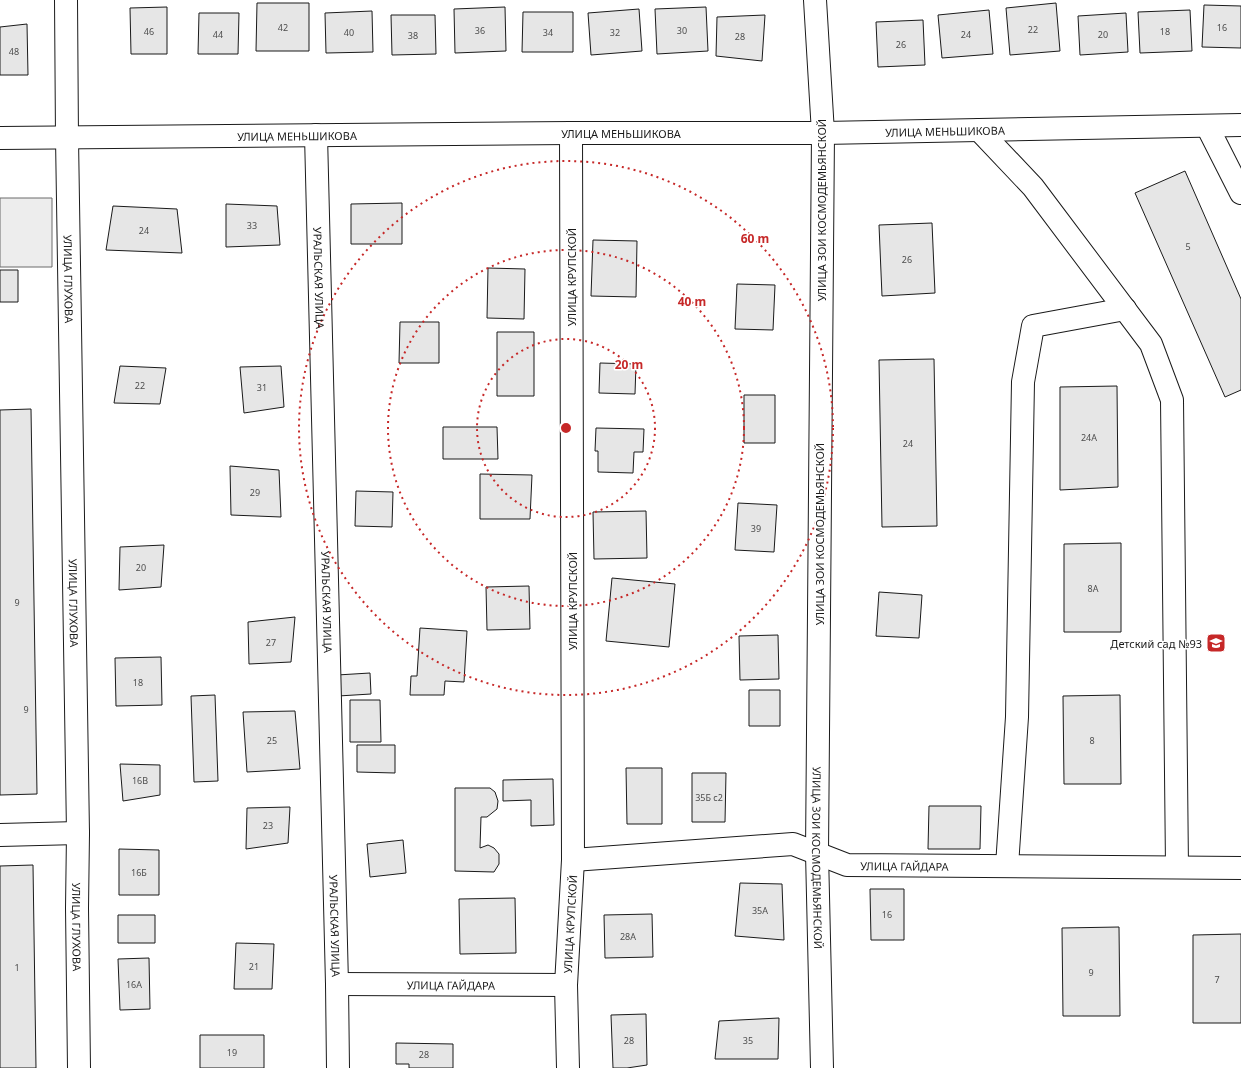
<svg xmlns="http://www.w3.org/2000/svg" width="1241" height="1068" viewBox="0 0 1241 1068" font-family="'Noto Sans',sans-serif">
  <style>
    .parking { fill: #ededed; stroke: #6a6a6a }
    .building { fill: #e6e6e6; stroke: #1a1a1a }
    .lines { fill: none; stroke-linecap: round; stroke-linejoin: round }
    .minor-casing { stroke: #1a1a1a; stroke-width: 24 }
    .minor { stroke: #fff; stroke-width: 22 }
    .ring { fill: none; stroke: #c62828; stroke-width: 2; stroke-dasharray: 2 4 }
    .labels { text-anchor: middle; dominant-baseline: central; stroke-width: 3; stroke-linejoin: round; paint-order: stroke }
    .number-label { font-size: 9px; fill: #4d4d4d }
    .street-label { font-size: 11px; fill: #1a1a1a; stroke: #fff }
    .poi-label { font-size: 11px; fill: #1a1a1a; stroke: #fff; text-anchor: end }
    .centre { fill: #c62828; stroke: #fff; stroke-width: 2 }
    .ring-label { font-size: 12px; text-anchor: middle; font-weight: bold; fill: #c62828; stroke: #fff; stroke-width: 3; stroke-linejoin: round; paint-order: stroke }
  </style>
  <rect width="100%" height="100%" fill="#fff"/>
  <!-- parking -->
  <path class="parking" d="M 0,198 L 52,198 L 52,267 L 0,267 Z"/>
  <!-- building -->
  <path class="building" d="M 257,3 L 309,3 L 309,51 L 256,51 Z
    M 1056,3 L 1060,51 L 1010,55 L 1006,8 Z
    M 1204,5 L 1241,6 L 1241,48 L 1202,47 Z
    M 167,7 L 167,54 L 131,54 L 130,8 Z
    M 505,7 L 506,51 L 455,53 L 454,9 Z
    M 706,7 L 708,51 L 657,54 L 655,9 Z
    M 639,9 L 642,51 L 591,55 L 588,13 Z
    M 989,10 L 993,54 L 942,58 L 938,15 Z
    M 1190,10 L 1192,51 L 1140,53 L 1138,12 Z
    M 372,11 L 373,52 L 326,53 L 325,13 Z
    M 523,12 L 573,12 L 573,52 L 522,52 Z
    M 199,13 L 239,13 L 238,54 L 198,54 Z
    M 1126,13 L 1128,52 L 1080,55 L 1078,16 Z
    M 391,15 L 435,15 L 436,54 L 392,55 Z
    M 765,15 L 762,61 L 716,56 L 717,17 Z
    M 923,20 L 925,65 L 878,67 L 876,22 Z
    M 27,24 L 28,75 L 0,75 L 0,27 Z
    M 1185,171 L 1241,299 L 1241,390 L 1225,397 L 1135,193 Z
    M 402,203 L 402,244 L 351,244 L 351,204 Z
    M 226,204 L 277,206 L 280,245 L 226,247 Z
    M 113,206 L 177,209 L 182,253 L 106,250 Z
    M 932,223 L 935,293 L 882,296 L 879,225 Z
    M 593,240 L 637,241 L 636,297 L 591,296 Z
    M 488,268 L 525,269 L 524,319 L 487,318 Z
    M 0,270 L 18,270 L 18,302 L 0,302 Z
    M 737,284 L 775,285 L 773,330 L 735,329 Z
    M 400,322 L 439,322 L 439,363 L 399,363 Z
    M 497,332 L 534,332 L 534,396 L 497,396 Z
    M 934,359 L 937,526 L 882,527 L 879,360 Z
    M 600,363 L 636,364 L 635,394 L 599,393 Z
    M 120,366 L 166,368 L 160,404 L 114,403 Z
    M 281,366 L 284,407 L 244,413 L 240,367 Z
    M 1117,386 L 1118,487 L 1060,490 L 1060,387 Z
    M 744,395 L 775,395 L 775,443 L 744,443 Z
    M 31,409 L 37,794 L 0,795 L 0,410 Z
    M 443,427 L 497,427 L 498,459 L 443,459 Z
    M 596,428 L 644,429 L 643,452 L 634,452 L 633,473 L 598,472 L 598,451 L 595,451 Z
    M 230,466 L 279,470 L 281,517 L 231,515 Z
    M 480,474 L 532,475 L 530,519 L 480,519 Z
    M 356,491 L 393,492 L 392,527 L 355,526 Z
    M 738,503 L 777,505 L 774,552 L 735,550 Z
    M 646,511 L 647,558 L 594,559 L 593,512 Z
    M 1121,543 L 1121,632 L 1064,632 L 1064,544 Z
    M 164,545 L 161,587 L 119,590 L 120,547 Z
    M 612,578 L 675,584 L 669,647 L 606,641 Z
    M 529,586 L 530,629 L 487,630 L 486,587 Z
    M 879,592 L 922,595 L 919,638 L 876,636 Z
    M 295,617 L 291,662 L 249,664 L 248,622 Z
    M 420,628 L 467,631 L 464,682 L 445,681 L 444,695 L 410,695 L 411,676 L 417,676 Z
    M 778,635 L 779,679 L 740,680 L 739,636 Z
    M 161,657 L 162,705 L 116,706 L 115,658 Z
    M 370,673 L 371,694 L 338,696 L 337,675 Z
    M 749,690 L 780,690 L 780,726 L 749,726 Z
    M 215,695 L 218,781 L 194,782 L 191,696 Z
    M 1120,695 L 1121,784 L 1064,784 L 1063,696 Z
    M 350,700 L 380,700 L 381,742 L 350,742 Z
    M 295,711 L 300,769 L 247,772 L 243,712 Z
    M 357,745 L 395,745 L 395,773 L 357,772 Z
    M 120,764 L 160,765 L 160,795 L 123,801 Z
    M 626,768 L 662,768 L 662,824 L 627,824 Z
    M 692,773 L 726,773 L 725,822 L 692,822 Z
    M 553,779 L 554,825 L 531,826 L 531,800 L 503,801 L 503,780 Z
    M 455,788 L 490,788 L 495,792 L 498,801 L 497,809 L 487,817 L 481,817 L 480,848 L 488,845 L 494,848 L 499,854 L 499,864 L 494,872 L 455,871 Z
    M 929,806 L 981,806 L 980,849 L 928,849 Z
    M 290,807 L 288,843 L 246,849 L 247,808 Z
    M 403,840 L 406,873 L 370,877 L 367,844 Z
    M 119,849 L 159,850 L 159,895 L 119,895 Z
    M 33,865 L 36,1068 L 0,1068 L 0,866 Z
    M 740,883 L 782,884 L 784,940 L 735,936 Z
    M 870,889 L 904,889 L 904,940 L 871,940 Z
    M 515,898 L 516,953 L 460,954 L 459,899 Z
    M 652,914 L 653,957 L 605,958 L 604,915 Z
    M 118,915 L 155,915 L 155,943 L 118,943 Z
    M 1119,927 L 1120,1016 L 1063,1016 L 1062,928 Z
    M 1241,934 L 1241,1023 L 1193,1023 L 1193,935 Z
    M 236,943 L 274,944 L 272,989 L 234,989 Z
    M 149,958 L 150,1009 L 120,1010 L 118,959 Z
    M 646,1014 L 647,1065 L 627,1068 L 613,1068 L 611,1015 Z
    M 779,1018 L 778,1059 L 715,1059 L 719,1021 Z
    M 200,1035 L 264,1035 L 264,1068 L 200,1068 Z
    M 396,1043 L 453,1044 L 453,1068 L 409,1068 L 409,1064 L 396,1064 Z"/>
  <g class="lines">
    <defs>
      <g id="minor">
        <path id="s1" d="M 66,0 L 67,138 L 78,833 L 77,908 L 79,1068"/>
        <path id="s2" d="M 815,0 L 823,133 L 817,853 L 822,1068"/>
        <path d="M 1207,126 L 1241,193"/>
        <path d="M 979,130 L 1033,187 L 1151,344 L 1172,400 L 1177,867"/>
        <path id="s3" d="M 316,135 L 337,984 L 338,1068"/>
        <path id="s4" d="M 0,138 L 571,133 L 823,133 L 1241,125"/>
        <path d="M 0,835 L 78,833"/>
        <path id="s5" d="M 573,860 L 793,844 L 847,865 L 1241,868"/>
        <path d="M 1007,866 L 1017,717 L 1023,382 L 1033,326 L 1125,309"/>
        <path id="s6" d="M 337,984 L 566,985"/>
        <path id="s7" d="M 568,1068 L 566,985 L 573,860 L 571,133"/>
      </g>
    </defs>
    <!-- minor casing -->
    <use href="#minor" class="minor-casing"/>
    <!-- minor -->
    <use href="#minor" class="minor"/>
  </g>
  <!-- distance rings -->
  <g class="ring">
    <circle cx="566" cy="428" r="89"/>
    <circle cx="566" cy="428" r="178"/>
    <circle cx="566" cy="428" r="267"/>
  </g>
  <!-- icons -->
  <defs>
    <symbol id="school-square" viewBox="-11 -11 22 22"><rect x="-9" y="-9" width="18" height="18" rx="4" fill="#c62828" stroke="#fff"/><path d="M0-5L7-2L0 1L-7-2ZM-4 1L0 2.5L4 1V4Q0 6-4 4Z" fill="#fff"/></symbol>
  </defs>
  <g fill-rule="evenodd">
    <use href="#school-square" x="1205" y="632" width="22" height="22"/>
  </g>
  <g class="labels">
    <!-- number labels -->
    <g class="number-label">
      <text x="283" y="27">42</text>
      <text x="1222" y="27">16</text>
      <text x="1033" y="29">22</text>
      <text x="480" y="30">36</text>
      <text x="682" y="30">30</text>
      <text x="149" y="31">46</text>
      <text x="1165" y="31">18</text>
      <text x="349" y="32">40</text>
      <text x="548" y="32">34</text>
      <text x="615" y="32">32</text>
      <text x="218" y="34">44</text>
      <text x="966" y="34">24</text>
      <text x="1103" y="34">20</text>
      <text x="413" y="35">38</text>
      <text x="740" y="36">28</text>
      <text x="901" y="44">26</text>
      <text x="14" y="51">48</text>
      <text x="252" y="225">33</text>
      <text x="144" y="230">24</text>
      <text x="1188" y="246">5</text>
      <text x="907" y="259">26</text>
      <text x="140" y="385">22</text>
      <text x="262" y="387">31</text>
      <text x="1089" y="437">24А</text>
      <text x="908" y="443">24</text>
      <text x="255" y="492">29</text>
      <text x="756" y="528">39</text>
      <text x="141" y="567">20</text>
      <text x="1093" y="588">8А</text>
      <text x="17" y="602">9</text>
      <text x="271" y="642">27</text>
      <text x="138" y="682">18</text>
      <text x="26" y="709">9</text>
      <text x="272" y="740">25</text>
      <text x="1092" y="740">8</text>
      <text x="140" y="780">16В</text>
      <text x="709" y="797">35Б с2</text>
      <text x="268" y="825">23</text>
      <text x="139" y="872">16Б</text>
      <text x="760" y="910">35А</text>
      <text x="887" y="914">16</text>
      <text x="628" y="936">28А</text>
      <text x="254" y="966">21</text>
      <text x="17" y="967">1</text>
      <text x="1091" y="972">9</text>
      <text x="1217" y="979">7</text>
      <text x="134" y="984">16А</text>
      <text x="629" y="1040">28</text>
      <text x="748" y="1040">35</text>
      <text x="232" y="1052">19</text>
      <text x="424" y="1054">28</text>
    </g>
    <!-- street labels -->
    <g class="street-label">
      <text stroke="none"><textPath href="#s4" startOffset="945">УЛИЦА МЕНЬШИКОВА</textPath></text>
      <text stroke="none"><textPath href="#s4" startOffset="621">УЛИЦА МЕНЬШИКОВА</textPath></text>
      <text stroke="none"><textPath href="#s4" startOffset="297">УЛИЦА МЕНЬШИКОВА</textPath></text>
      <text transform="translate(821 210) rotate(-90)">УЛИЦА ЗОИ КОСМОДЕМЬЯНСКОЙ</text>
      <text transform="translate(571 277) rotate(-90)">УЛИЦА КРУПСКОЙ</text>
      <text stroke="none"><textPath href="#s3" startOffset="143">УРАЛЬСКАЯ УЛИЦА</textPath></text>
      <text stroke="none"><textPath href="#s1" startOffset="279">УЛИЦА ГЛУХОВА</textPath></text>
      <text transform="translate(819 534) rotate(-90)">УЛИЦА ЗОИ КОСМОДЕМЬЯНСКОЙ</text>
      <text transform="translate(572 601) rotate(-90)">УЛИЦА КРУПСКОЙ</text>
      <text stroke="none"><textPath href="#s3" startOffset="467">УРАЛЬСКАЯ УЛИЦА</textPath></text>
      <text stroke="none"><textPath href="#s1" startOffset="603">УЛИЦА ГЛУХОВА</textPath></text>
      <text stroke="none"><textPath href="#s2" startOffset="858">УЛИЦА ЗОИ КОСМОДЕМЬЯНСКОЙ</textPath></text>
      <text stroke="none"><textPath href="#s5" startOffset="336">УЛИЦА ГАЙДАРА</textPath></text>
      <text stroke="none"><textPath href="#s3" startOffset="791">УРАЛЬСКАЯ УЛИЦА</textPath></text>
      <text stroke="none"><textPath href="#s7" startOffset="144">УЛИЦА КРУПСКОЙ</textPath></text>
      <text stroke="none"><textPath href="#s1" startOffset="927">УЛИЦА ГЛУХОВА</textPath></text>
      <text stroke="none"><textPath href="#s6" startOffset="114">УЛИЦА ГАЙДАРА</textPath></text>
    </g>
    <!-- poi labels -->
    <g class="poi-label">
      <text x="1202" y="643">Детский сад №93</text>
    </g>
  </g>
  <circle cx="566" cy="428" r="6" class="centre"/>
  <g class="ring-label">
    <text x="755" y="243">60 m</text>
    <text x="692" y="306">40 m</text>
    <text x="629" y="369">20 m</text>
  </g>
</svg>
